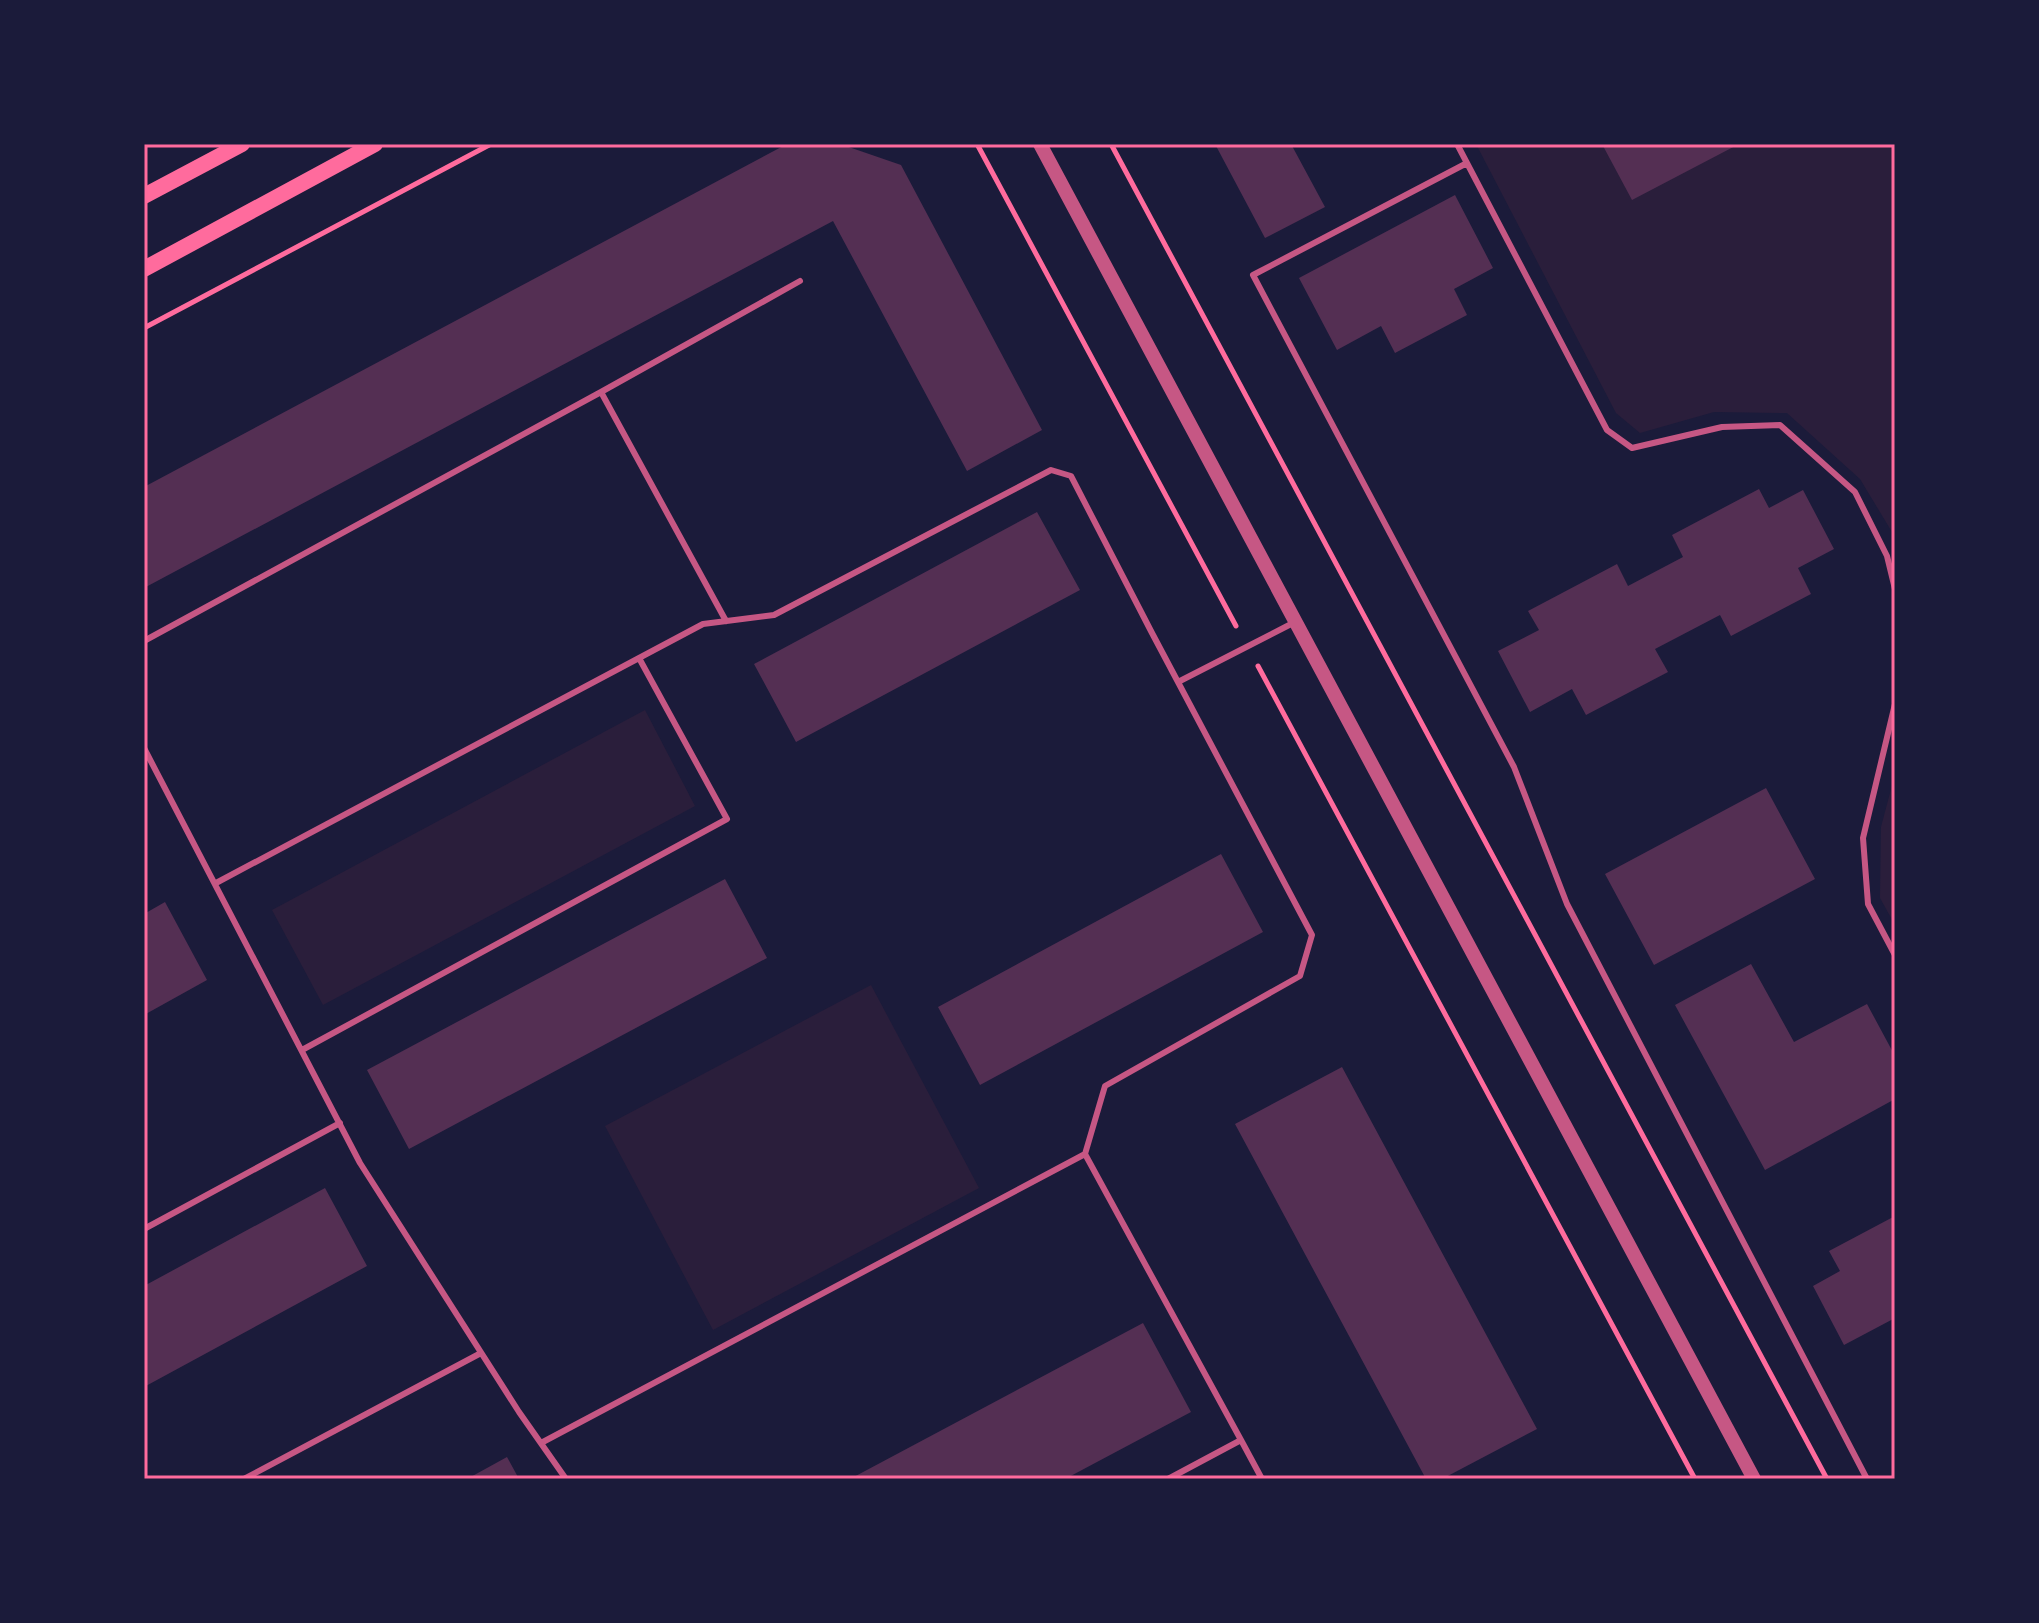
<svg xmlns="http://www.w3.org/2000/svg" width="2039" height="1623" viewBox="0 0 2039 1623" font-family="'Source Sans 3',sans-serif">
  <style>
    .green { fill: #2a1e3b }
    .building { fill: #542f53 }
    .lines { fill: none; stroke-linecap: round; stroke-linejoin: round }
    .path { stroke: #ff6b9d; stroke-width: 5 }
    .service { stroke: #c65784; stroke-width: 6 }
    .tertiary { stroke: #c65784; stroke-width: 14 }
    .secondary { stroke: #ff6b9d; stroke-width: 16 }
    .neatline { fill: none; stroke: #ff6b9d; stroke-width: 3 }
  </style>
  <rect width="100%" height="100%" fill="#1b1b3a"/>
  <!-- green -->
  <path class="green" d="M 1476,144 L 1895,144 L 1895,537 L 1860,479 L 1787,413 L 1714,412 L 1640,433 L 1616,413 Z
    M 645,710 L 695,806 L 323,1005 L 272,910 Z
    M 1895,774 L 1895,925 L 1880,898 L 1881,827 Z
    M 871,985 L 979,1188 L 713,1330 L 605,1126 Z"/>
  <!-- building -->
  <path class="building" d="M 787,144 L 840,144 L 901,165 L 1042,430 L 967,471 L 833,221 L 144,588 L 144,487 Z
    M 1215,144 L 1291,144 L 1325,207 L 1265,238 Z
    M 1602,144 L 1739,144 L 1632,200 Z
    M 1455,195 L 1493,268 L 1454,289 L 1467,315 L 1395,353 L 1381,326 L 1337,350 L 1299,278 Z
    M 1759,489 L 1769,508 L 1803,490 L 1834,549 L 1798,568 L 1811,594 L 1731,636 L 1720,615 L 1655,649 L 1668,672 L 1586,715 L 1572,689 L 1530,712 L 1498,651 L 1539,630 L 1528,611 L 1617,564 L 1628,586 L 1683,557 L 1672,535 Z
    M 1037,512 L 1080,590 L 796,742 L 754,664 Z
    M 1766,788 L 1815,879 L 1654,965 L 1605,874 Z
    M 1221,854 L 1263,932 L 980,1085 L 938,1007 Z
    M 725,879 L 767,958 L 409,1149 L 367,1070 Z
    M 165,902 L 207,980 L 144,1015 L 144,914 Z
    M 1751,964 L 1794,1042 L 1867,1004 L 1895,1056 L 1895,1099 L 1765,1170 L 1675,1005 Z
    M 1342,1067 L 1537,1429 L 1442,1479 L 1426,1479 L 1235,1124 Z
    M 325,1188 L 367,1266 L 144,1387 L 144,1286 Z
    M 1895,1216 L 1895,1318 L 1844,1345 L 1813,1286 L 1840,1271 L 1829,1251 Z
    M 1143,1323 L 1191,1412 L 1065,1479 L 850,1479 Z
    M 507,1457 L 519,1479 L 467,1479 Z"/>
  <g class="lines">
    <!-- path -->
    <path class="path" d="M 977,144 L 1236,626
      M 1111,144 L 1827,1479
      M 144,328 L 491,144
      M 1258,666 L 1695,1479"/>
    <!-- service -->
    <path class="service" d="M 1457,144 L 1607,430 L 1632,448 L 1722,427 L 1780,425 L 1855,492 L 1887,556 L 1895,589
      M 1467,163 L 1253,275 L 1514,767 L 1567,904 L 1867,1479
      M 601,392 L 726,621
      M 144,641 L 601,392 L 800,281
      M 1178,682 L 1295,622
      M 1895,704 L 1863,838 L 1868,904 L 1895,955
      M 144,748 L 360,1163 L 519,1412 L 566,1479
      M 216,883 L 703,624 L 774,615 L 1051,470 L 1071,476 L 1152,633 L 1312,935 L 1300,976 L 1105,1086 L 1085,1154 L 541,1443
      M 302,1050 L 727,819 L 639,658
      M 1085,1154 L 1241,1440 L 1168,1479
      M 144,1229 L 340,1123
      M 1241,1440 L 1262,1479
      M 244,1479 L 481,1353"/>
    <!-- tertiary -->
    <path class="tertiary" d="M 1040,144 L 1754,1479"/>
    <!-- secondary -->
    <path class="secondary" d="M 144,196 L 242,144
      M 144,269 L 375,144"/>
  </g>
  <!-- border -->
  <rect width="2039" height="1623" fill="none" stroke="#1b1b3a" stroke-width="292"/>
  <rect x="146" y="146" width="1747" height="1331" class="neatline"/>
</svg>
